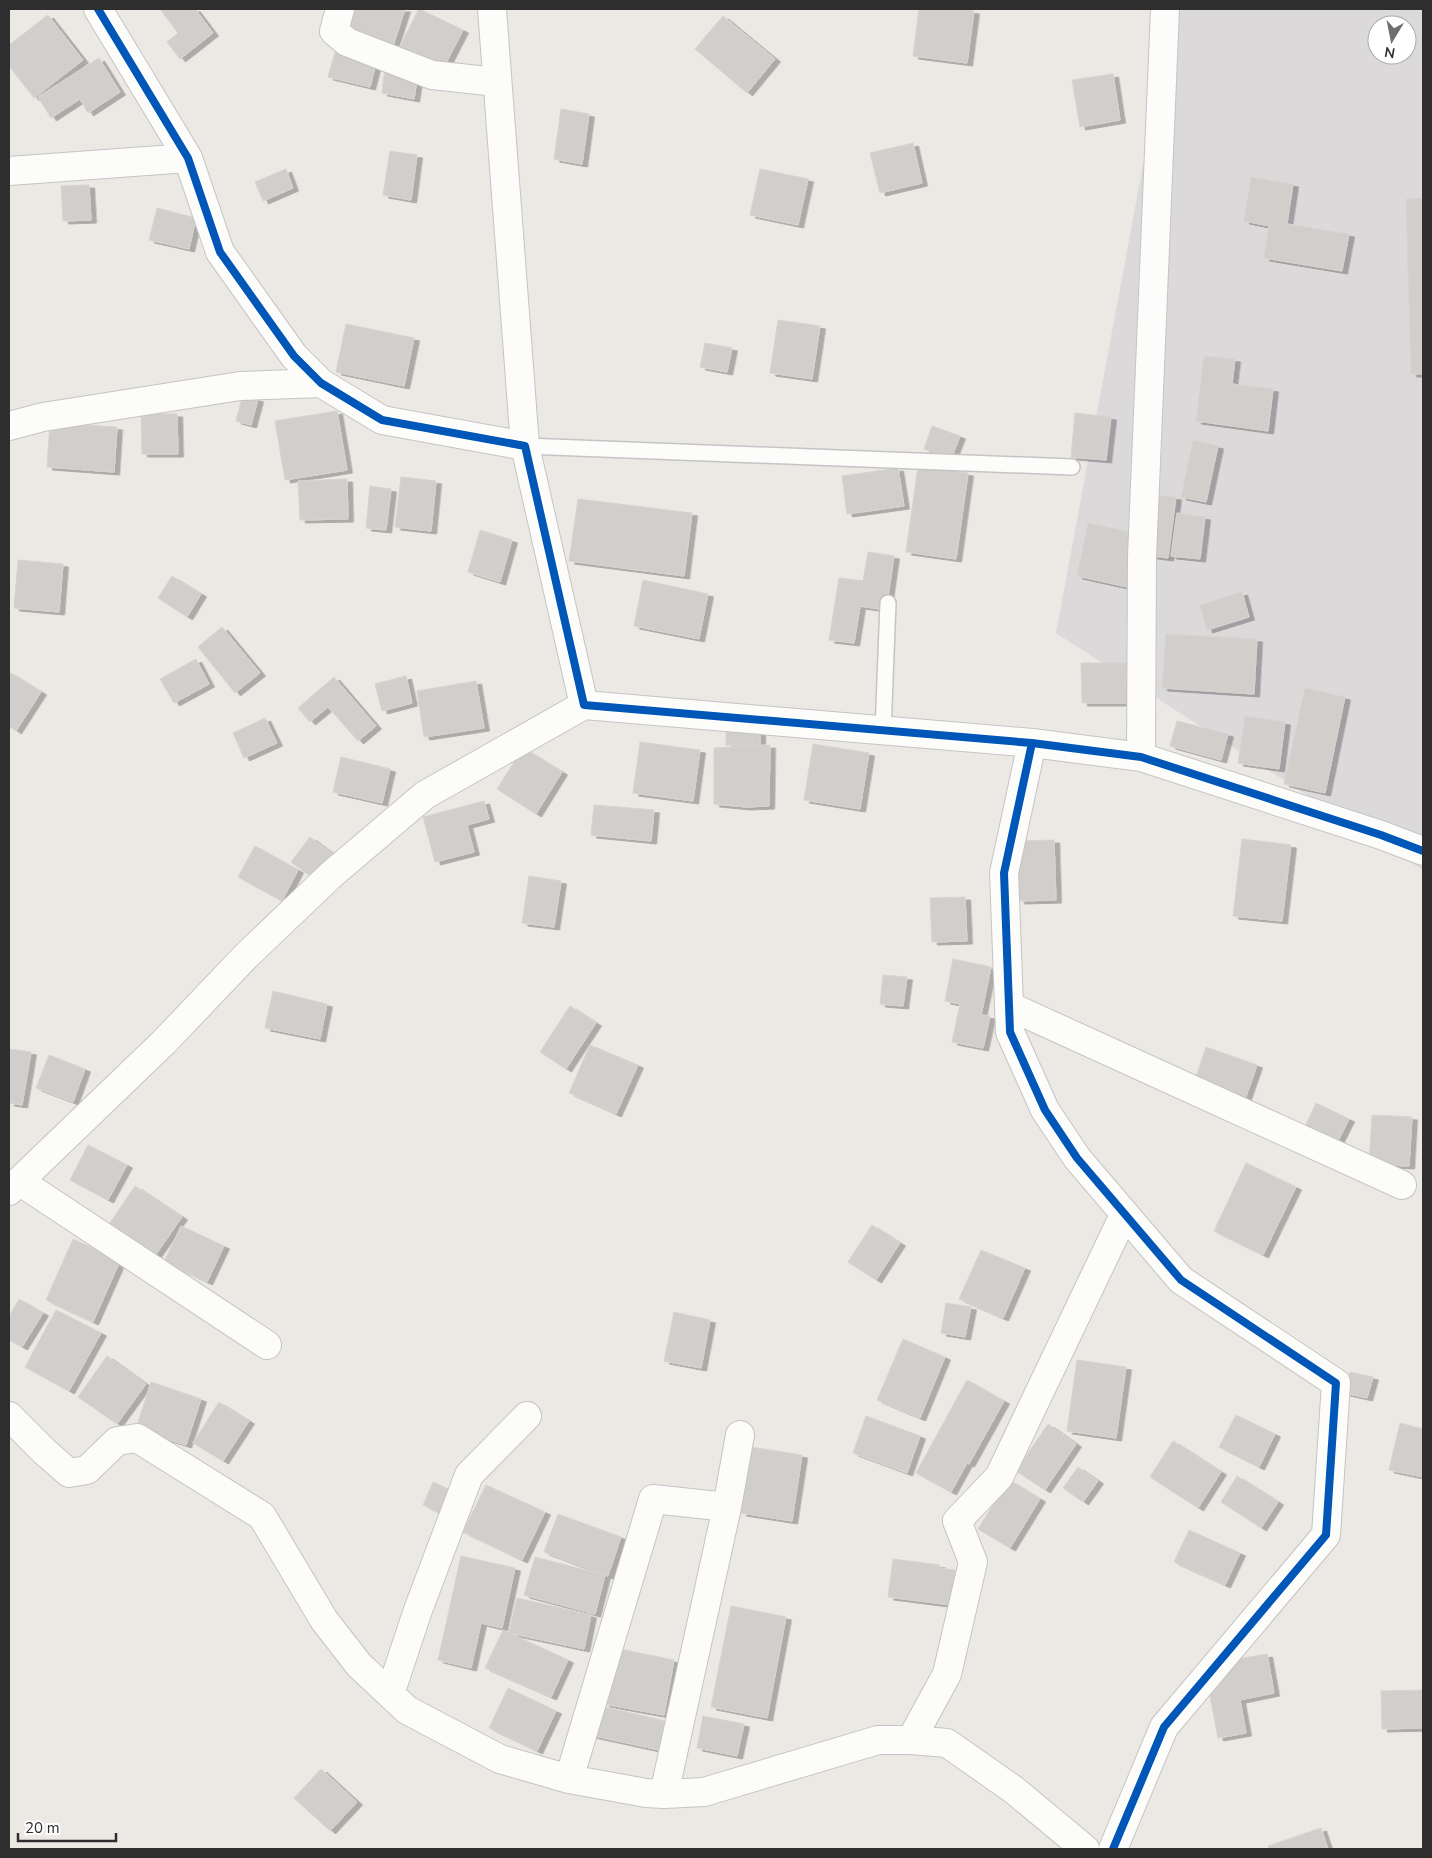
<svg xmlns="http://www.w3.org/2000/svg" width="1432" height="1858" viewBox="0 0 1432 1858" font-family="'Nunito Sans',sans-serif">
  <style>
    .industrial { fill: #dcd9db; fill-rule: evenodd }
    .building { fill: #d1cecb; stroke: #d7d4d0; filter: url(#shadow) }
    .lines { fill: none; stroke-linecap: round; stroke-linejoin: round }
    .lane-casing { stroke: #c5c4c5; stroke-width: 18 }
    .street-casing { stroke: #c5c4c5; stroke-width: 30 }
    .lane { stroke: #fcfcfb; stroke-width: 15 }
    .street { stroke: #fcfcfb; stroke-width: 28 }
    .cycleway-casing { stroke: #fff; stroke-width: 11 }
    .cycleway { stroke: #0057b8; stroke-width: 8 }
  </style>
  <defs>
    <filter id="shadow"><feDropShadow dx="5.5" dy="3" stdDeviation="0" flood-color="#0004"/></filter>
  </defs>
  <rect width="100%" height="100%" fill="#ece8e4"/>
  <!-- industrial -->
  <path class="industrial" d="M 1172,9 L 1423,9 L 1423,870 L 1056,633 ZM 1377,25 L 1407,25 L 1407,55 L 1377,55 Z"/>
  <!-- building -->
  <path class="building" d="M 160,9 L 195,9 L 213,33 L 180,59 L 167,42 L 178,33 Z
    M 354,9 L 405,9 L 391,52 L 345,37 Z
    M 419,9 L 463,30 L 442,71 L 399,48 Z
    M 919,9 L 958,9 L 974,11 L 967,63 L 913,56 Z
    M 48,15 L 83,60 L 34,98 L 9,66 L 9,45 Z
    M 723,16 L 775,59 L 747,93 L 695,49 Z
    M 335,52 L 376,63 L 370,87 L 328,77 Z
    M 99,58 L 120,92 L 88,113 L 80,99 L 51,118 L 38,97 Z
    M 385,68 L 418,73 L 414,99 L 382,93 Z
    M 1113,74 L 1120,120 L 1080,127 L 1072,80 Z
    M 561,109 L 589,114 L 582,164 L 554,159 Z
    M 913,143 L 922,183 L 880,193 L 870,153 Z
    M 390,151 L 417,155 L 411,200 L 383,195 Z
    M 286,169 L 293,188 L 263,201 L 255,182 Z
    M 760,169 L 808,179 L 798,225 L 750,215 Z
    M 1251,177 L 1293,184 L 1287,224 L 1349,234 L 1342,271 L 1264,258 L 1269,226 L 1244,221 Z
    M 89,185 L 91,220 L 63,221 L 61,186 Z
    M 1423,198 L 1423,374 L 1411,374 L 1406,199 Z
    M 157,208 L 196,218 L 189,249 L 149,240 Z
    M 778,320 L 820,326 L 812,379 L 770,373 Z
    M 346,324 L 414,338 L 404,386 L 336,372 Z
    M 705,343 L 732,348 L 727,372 L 700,367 Z
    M 1204,356 L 1235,359 L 1232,384 L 1273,389 L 1268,431 L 1196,421 Z
    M 243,395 L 258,399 L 251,425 L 236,421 Z
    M 337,411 L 347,470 L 285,480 L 275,421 Z
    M 1075,413 L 1111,417 L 1106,460 L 1071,457 Z
    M 141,414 L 177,414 L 178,454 L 142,454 Z
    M 50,423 L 117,427 L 114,472 L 47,467 Z
    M 932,426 L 960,436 L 951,459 L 924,449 Z
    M 1193,440 L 1218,446 L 1206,502 L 1181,497 Z
    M 918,466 L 968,473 L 956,559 L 906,552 Z
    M 898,468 L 904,506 L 847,514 L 842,476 Z
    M 401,477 L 436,481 L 431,531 L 395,527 Z
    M 347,479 L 348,519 L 300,520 L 298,481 Z
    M 370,486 L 391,489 L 386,530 L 366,528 Z
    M 1154,495 L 1176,497 L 1168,558 L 1146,555 Z
    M 578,499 L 692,513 L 684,576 L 569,561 Z
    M 1177,513 L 1205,517 L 1200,559 L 1171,556 Z
    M 1088,523 L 1139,534 L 1127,587 L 1077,576 Z
    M 480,530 L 512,540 L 500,582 L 468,572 Z
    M 868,552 L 894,556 L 886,610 L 860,606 L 854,643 L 829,640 L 839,578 L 863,581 Z
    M 18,560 L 63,564 L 59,612 L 14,608 Z
    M 172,576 L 201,594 L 187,617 L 158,598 Z
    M 643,580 L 708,594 L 699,639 L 634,626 Z
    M 1242,592 L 1249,617 L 1207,630 L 1200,605 Z
    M 222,627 L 260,673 L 235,693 L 198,647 Z
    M 1166,634 L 1257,639 L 1254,694 L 1162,688 Z
    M 196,659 L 209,684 L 174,703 L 160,679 Z
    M 1081,663 L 1140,663 L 1140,703 L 1082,703 Z
    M 9,672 L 41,692 L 16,731 L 9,726 Z
    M 406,676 L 412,703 L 382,711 L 375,684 Z
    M 334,677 L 376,726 L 358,741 L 328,707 L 310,722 L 298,708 Z
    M 476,681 L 484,728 L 424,737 L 417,691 Z
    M 1305,688 L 1345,697 L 1325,793 L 1284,784 Z
    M 1245,716 L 1285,722 L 1279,769 L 1238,763 Z
    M 265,718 L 277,743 L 244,758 L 233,733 Z
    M 1177,721 L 1228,734 L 1221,760 L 1170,746 Z
    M 726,722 L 760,722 L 760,745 L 726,745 Z
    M 640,742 L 700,750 L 693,801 L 633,793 Z
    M 813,744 L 869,753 L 860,809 L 804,800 Z
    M 770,745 L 769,806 L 746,807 L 714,804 L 714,748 Z
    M 523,748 L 562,772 L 536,814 L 497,789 Z
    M 341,757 L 390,769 L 382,803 L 333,792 Z
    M 484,801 L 489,819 L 467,825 L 474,852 L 435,862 L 423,817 Z
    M 594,805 L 654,810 L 651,841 L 591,835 Z
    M 310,837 L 337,857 L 318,882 L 291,862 Z
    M 1242,839 L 1291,845 L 1282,921 L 1233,916 Z
    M 1054,840 L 1056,900 L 1019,901 L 1017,841 Z
    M 255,846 L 298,870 L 282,901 L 238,877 Z
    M 529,876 L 561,881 L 554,927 L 522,923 Z
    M 965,897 L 967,941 L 932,942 L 930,898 Z
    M 953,959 L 991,967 L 981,1015 L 990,1016 L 983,1048 L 952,1042 L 960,1004 L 945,1001 Z
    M 883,975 L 907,977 L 903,1006 L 880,1004 Z
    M 273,991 L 327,1004 L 320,1039 L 265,1028 Z
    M 570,1006 L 596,1023 L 566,1069 L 540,1052 Z
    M 590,1045 L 638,1065 L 616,1114 L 569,1093 Z
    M 1206,1047 L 1257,1065 L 1240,1114 L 1189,1097 Z
    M 9,1049 L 31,1052 L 22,1105 L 9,1103 Z
    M 49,1055 L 85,1069 L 73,1102 L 36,1088 Z
    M 1316,1103 L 1349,1119 L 1329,1159 L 1297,1144 Z
    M 1372,1115 L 1412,1117 L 1409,1166 L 1369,1164 Z
    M 88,1145 L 127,1165 L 108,1200 L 70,1180 Z
    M 1246,1163 L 1296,1187 L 1263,1255 L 1214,1231 Z
    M 135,1186 L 182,1217 L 152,1260 L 106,1229 Z
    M 872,1225 L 900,1243 L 876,1280 L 848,1262 Z
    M 181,1226 L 224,1246 L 207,1282 L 164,1262 Z
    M 73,1239 L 120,1261 L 93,1322 L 46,1300 Z
    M 981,1250 L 1025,1268 L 1003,1318 L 959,1299 Z
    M 19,1299 L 43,1313 L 22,1347 L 9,1340 L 9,1317 Z
    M 946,1303 L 971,1307 L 965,1337 L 941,1333 Z
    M 56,1310 L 101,1333 L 69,1391 L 25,1367 Z
    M 674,1312 L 710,1320 L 701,1368 L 664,1361 Z
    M 903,1339 L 945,1357 L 920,1418 L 877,1400 Z
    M 107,1356 L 146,1384 L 117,1424 L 78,1397 Z
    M 1077,1360 L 1126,1367 L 1116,1438 L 1067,1431 Z
    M 1350,1372 L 1373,1377 L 1367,1398 L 1345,1393 Z
    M 967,1380 L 1004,1401 L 969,1464 L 967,1463 L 951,1492 L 916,1473 Z
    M 151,1382 L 201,1399 L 186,1445 L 136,1429 Z
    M 219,1402 L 249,1421 L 223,1461 L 193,1443 Z
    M 1236,1415 L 1275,1434 L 1259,1467 L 1219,1447 Z
    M 866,1416 L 920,1436 L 907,1473 L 853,1453 Z
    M 1400,1423 L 1423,1429 L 1423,1477 L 1389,1470 Z
    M 1048,1424 L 1076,1444 L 1045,1490 L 1016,1471 Z
    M 1173,1441 L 1221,1472 L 1198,1508 L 1150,1477 Z
    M 751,1447 L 802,1455 L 792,1521 L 741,1513 Z
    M 1078,1467 L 1098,1481 L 1083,1502 L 1063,1488 Z
    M 1237,1476 L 1278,1502 L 1261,1528 L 1221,1502 Z
    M 1009,1480 L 1040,1499 L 1010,1548 L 978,1529 Z
    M 433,1482 L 455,1492 L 444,1515 L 423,1505 Z
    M 486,1485 L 545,1512 L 522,1560 L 463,1532 Z
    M 558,1514 L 621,1537 L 608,1576 L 544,1552 Z
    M 1189,1530 L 1240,1553 L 1225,1585 L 1174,1562 Z
    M 461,1556 L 515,1568 L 502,1628 L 481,1623 L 471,1668 L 438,1660 Z
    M 535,1557 L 605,1575 L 595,1614 L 524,1595 Z
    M 893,1559 L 940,1565 L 939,1568 L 955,1570 L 951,1605 L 888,1597 Z
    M 517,1598 L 591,1615 L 584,1649 L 509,1633 Z
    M 731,1606 L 786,1617 L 767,1718 L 711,1707 Z
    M 503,1630 L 568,1660 L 551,1697 L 485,1668 Z
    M 615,1648 L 674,1660 L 664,1715 L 604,1704 Z
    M 1267,1654 L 1274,1693 L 1240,1700 L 1246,1733 L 1218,1738 L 1204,1665 Z
    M 508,1688 L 556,1711 L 537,1751 L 489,1728 Z
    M 1423,1690 L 1423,1728 L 1382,1729 L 1381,1691 Z
    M 597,1705 L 665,1721 L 659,1750 L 590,1735 Z
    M 703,1716 L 744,1724 L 737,1756 L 697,1748 Z
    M 321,1769 L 357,1802 L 330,1831 L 294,1798 Z
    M 1321,1828 L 1328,1849 L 1269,1849 L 1268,1846 Z"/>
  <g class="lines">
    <defs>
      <path id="lane" d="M 525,446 L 1072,467
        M 883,731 L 888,603"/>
      <path id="street" d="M 98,9 L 188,158 L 220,252 L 294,356 L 321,383 L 382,420 L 525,446 L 584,705 L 1032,743 L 1141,757 L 1381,835 L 1423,851
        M 340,9 L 334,31 L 347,42 L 432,75 L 497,82
        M 492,9 L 525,446
        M 9,171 L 188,158
        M 9,426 L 43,417 L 240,386 L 321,383
        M 1032,743 L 1004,873 L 1010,1032 L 1045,1110 L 1077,1158 L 1181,1280 L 1336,1383 L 1326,1535 L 1164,1727 L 1113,1849
        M 1141,757 L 1142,557 L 1165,9
        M 1009,1006 L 1402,1185
        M 19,1181 L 267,1345
        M 9,1191 L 164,1042 L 247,955 L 332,874 L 425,795 L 584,705
        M 9,1416 L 45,1452 L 69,1473 L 87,1470 L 117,1441 L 137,1438 L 262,1516 L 324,1620 L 359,1665 L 407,1710 L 500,1759 L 569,1779 L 646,1793 L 664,1794 L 704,1792 L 878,1740 L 911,1740 L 947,1743 L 1014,1790 L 1085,1849
        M 390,1694 L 418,1610 L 469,1475 L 527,1416
        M 911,1740 L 947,1674 L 973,1562 L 957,1521 L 999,1477 L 1124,1215
        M 569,1779 L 653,1499 L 727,1507
        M 664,1794 L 727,1507 L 740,1435"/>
    </defs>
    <!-- lane casing -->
    <use href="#lane" class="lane-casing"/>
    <!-- street casing -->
    <use href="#street" class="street-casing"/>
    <!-- lane -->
    <use href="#lane" class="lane"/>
    <!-- street -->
    <use href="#street" class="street"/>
    <defs>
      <path id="cycleway" d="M 98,9 L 188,158 L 220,252 L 294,356 L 321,383 L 382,420 L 525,446 L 584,705 L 1032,743 L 1141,757 L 1381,835 L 1423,851
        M 1032,743 L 1004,873 L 1010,1032 L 1045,1110 L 1077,1158 L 1181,1280 L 1336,1383 L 1326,1535 L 1164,1727 L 1113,1849"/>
    </defs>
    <!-- cycleway casing -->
    <use href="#cycleway" class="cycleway-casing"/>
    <!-- cycleway -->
    <use href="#cycleway" class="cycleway"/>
  </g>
  <!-- border -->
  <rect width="1432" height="1858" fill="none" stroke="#2e2e2e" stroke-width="20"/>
  <!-- north arrow -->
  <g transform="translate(1392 40) rotate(190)"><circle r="24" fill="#ffffff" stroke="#ababab"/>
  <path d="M0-4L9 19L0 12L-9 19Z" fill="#706f6e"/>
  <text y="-8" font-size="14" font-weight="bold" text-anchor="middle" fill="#2e2e2e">N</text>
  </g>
  <!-- scale -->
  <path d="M18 1833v8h98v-8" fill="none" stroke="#2e2e2e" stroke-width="2.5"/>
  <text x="25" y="1833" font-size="15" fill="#2e2e2e" stroke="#ffffff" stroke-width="4" paint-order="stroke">20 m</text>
</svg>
